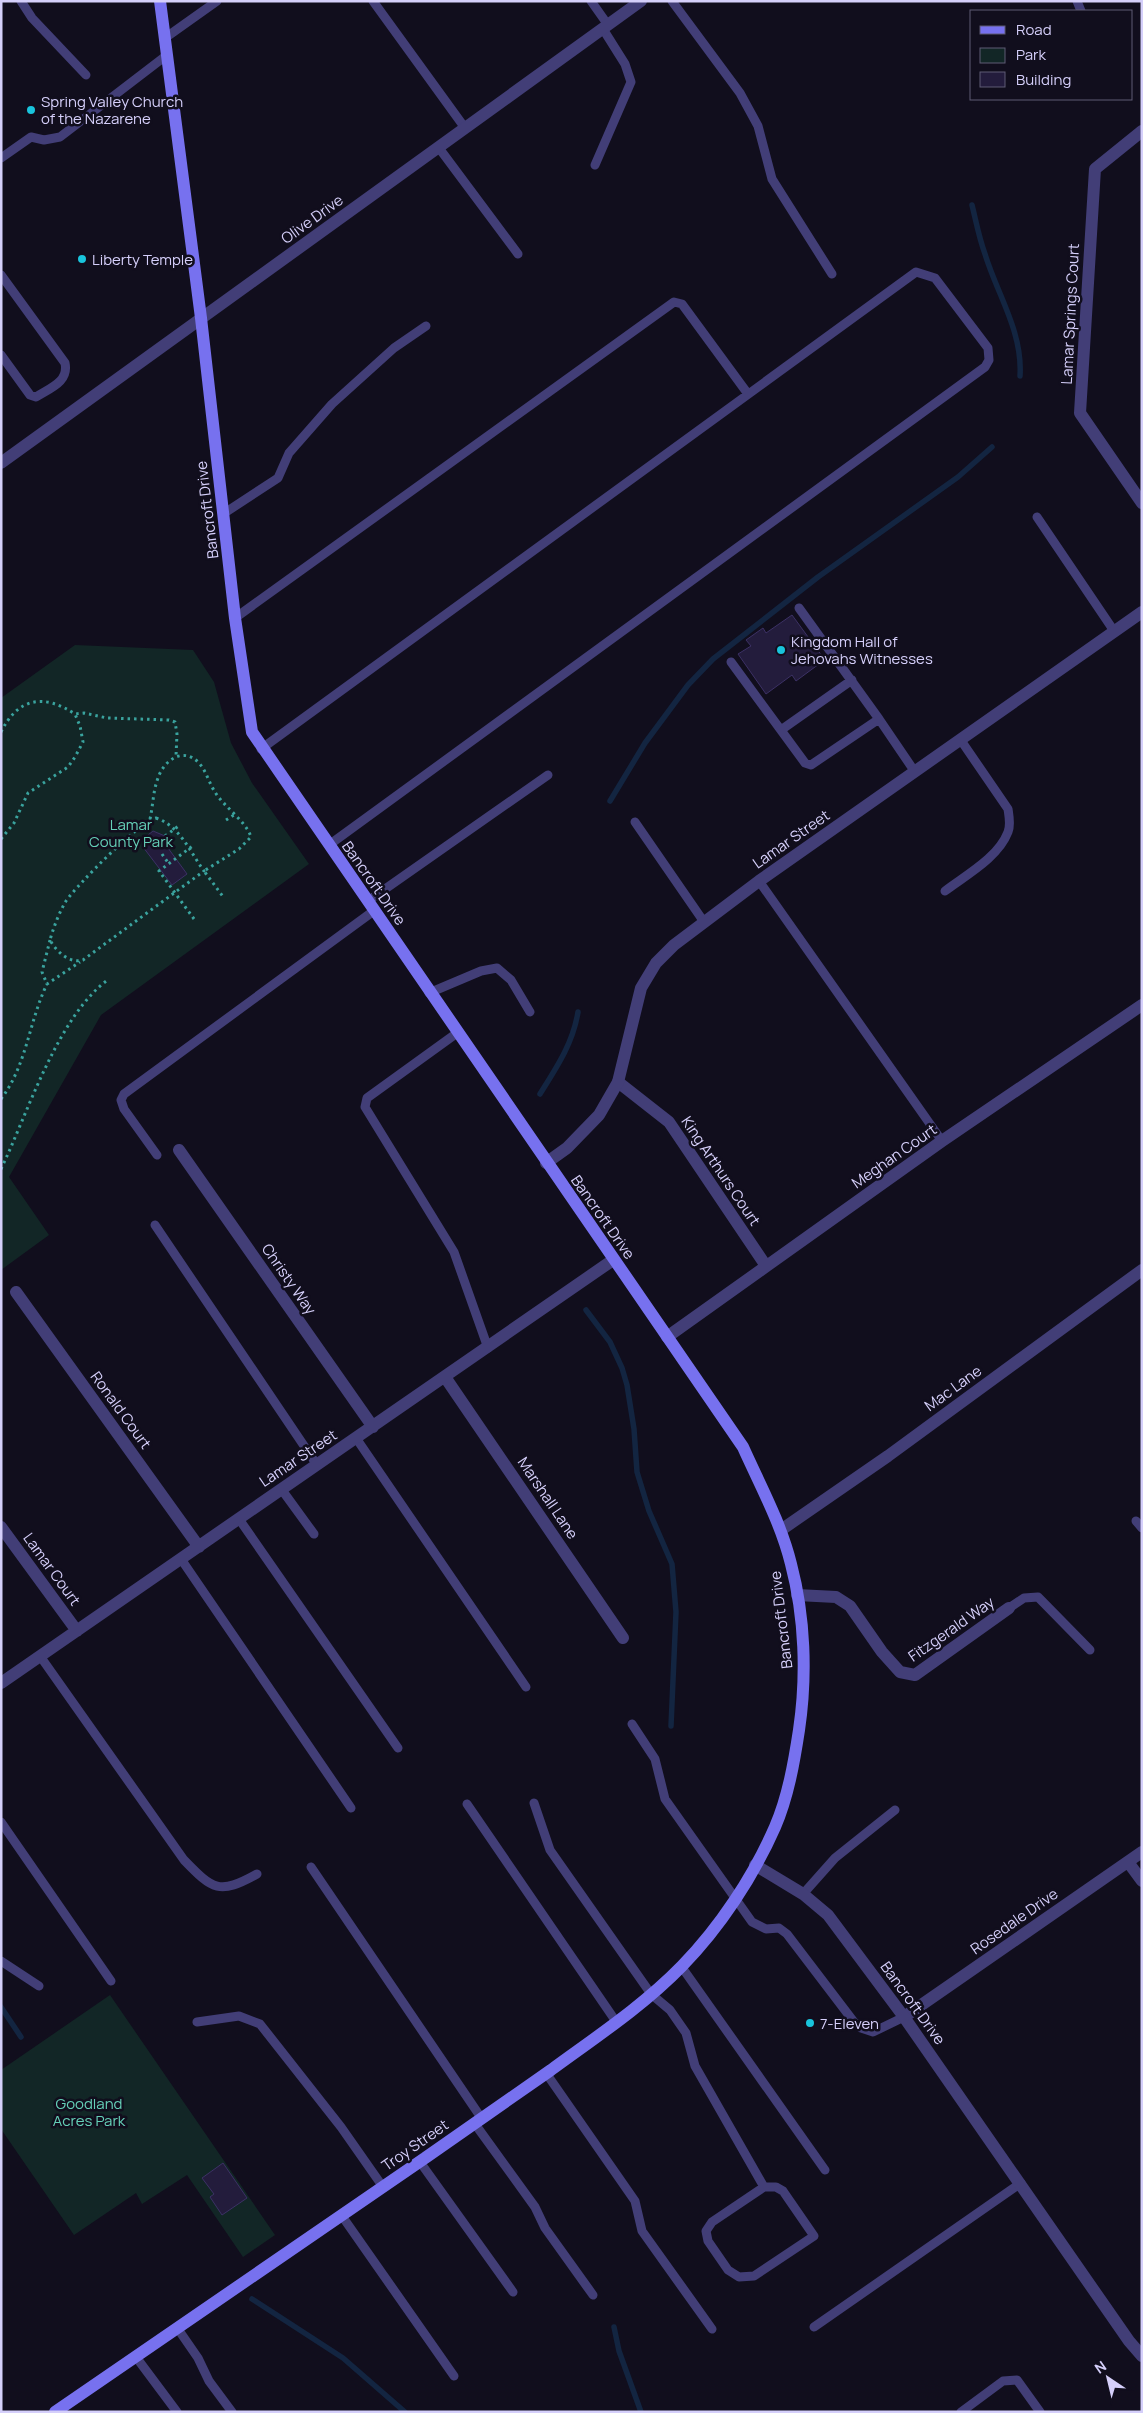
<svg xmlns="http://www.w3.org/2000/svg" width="1143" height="2413" viewBox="0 0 1143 2413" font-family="Manrope,sans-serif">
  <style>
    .green { fill: #122626 }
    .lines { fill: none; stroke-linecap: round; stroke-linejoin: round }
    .stream { stroke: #132541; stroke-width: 5.5 }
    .building { fill: #231c3c; stroke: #3c3165 }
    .path { stroke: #3aa39e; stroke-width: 3; stroke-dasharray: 2.5 4; stroke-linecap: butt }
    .service { stroke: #423e77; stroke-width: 9 }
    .minor { stroke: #423e77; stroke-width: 12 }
    .tertiary { stroke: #423e77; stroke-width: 12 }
    .secondary { stroke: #7771ef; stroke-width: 12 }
    .poi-dot { fill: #19c4dc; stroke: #110e1d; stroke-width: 2 }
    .labels { text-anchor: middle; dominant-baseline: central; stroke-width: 5; stroke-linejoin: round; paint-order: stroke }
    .poi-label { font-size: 15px; fill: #d5cffa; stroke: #110e1d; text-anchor: start }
    .street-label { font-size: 15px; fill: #d5cffa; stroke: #110e1d }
    .park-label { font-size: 15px; fill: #65d0b8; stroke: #110e1d }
  </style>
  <rect width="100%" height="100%" fill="#110e1d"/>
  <!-- green -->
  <path class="green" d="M 75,645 L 193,650 L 214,682 L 231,743 L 252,783 L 309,864 L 101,1015 L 9,1177 L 49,1235 L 1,1270 L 1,698 Z
    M 110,1995 L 275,2235 L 243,2257 L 187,2175 L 142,2204 L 136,2193 L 74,2235 L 1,2129 L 1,2070 Z"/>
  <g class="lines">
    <!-- stream -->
    <path class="stream" d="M 972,205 C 976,221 979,238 985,254 C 997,294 1023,332 1020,376
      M 610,801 L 645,743 L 688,685 L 713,659 L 818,577 L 958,477 L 992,447
      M 540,1094 C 557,1067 573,1043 578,1012
      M 586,1310 L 610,1342 L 622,1368 L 627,1385 L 634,1429 L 637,1472 L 649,1511 L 672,1564 L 676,1612 L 671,1726
      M 1,2007 L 21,2037
      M 252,2299 L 343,2358 L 405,2412
      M 614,2327 L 619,2351 L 641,2412"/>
  </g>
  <!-- building -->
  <path class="building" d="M 792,615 L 822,656 L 816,660 L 819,664 L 796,681 L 792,675 L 766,694 L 738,654 L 751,646 L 746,640 L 763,628 L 766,633 Z
    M 153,831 L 165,836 L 168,848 L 187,874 L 172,885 L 143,847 L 143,839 Z
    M 223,2163 L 247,2198 L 222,2215 L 210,2197 L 214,2194 L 202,2178 Z"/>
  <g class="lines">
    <!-- path -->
    <path class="path" d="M 1,732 C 18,698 43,693 75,714 L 84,713 L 107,718 L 169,720 L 175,722 L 177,734 L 176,756
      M 156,818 C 180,826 190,852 204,871 L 83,960 C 69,964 56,951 50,940 C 54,926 59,913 66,901 C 77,885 140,821 156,818 Z
      M 150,819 C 153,806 153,791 158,778 C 164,760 183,747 198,762 C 206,770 209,783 215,792 C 224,807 246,821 251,837 L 239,849 L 204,871 L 224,898
      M 226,820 L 234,815
      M 165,836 L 180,825
      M 1,839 L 14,823 L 28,793 L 68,767 L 75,757 L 83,742 L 80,726 L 75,714
      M 162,854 L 169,864
      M 194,919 L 159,871 L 194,845
      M 50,940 L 42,972 L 47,984 L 80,962
      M 1,1099 C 27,1065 29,1021 47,984
      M 1,1169 C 28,1113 58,1015 109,979"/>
    <!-- service -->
    <path class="service" d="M 21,1 L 32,18 L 86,75
      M 373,1 L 465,128
      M 591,1 L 608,25
      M 672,1 L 740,93 L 758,126 L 772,179 L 832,274
      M 1077,1 L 1081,11
      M 165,38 L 217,1
      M 439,148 L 518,254
      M 1,158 L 31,137 L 44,140 L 60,137 L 167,55
      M 595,165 L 631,82 L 625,64 L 603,29
      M 1,275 L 65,363 C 69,382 50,388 36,397 L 30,395 L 1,355
      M 223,514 L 278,478 L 289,453 L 332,404 L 394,348 L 426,326
      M 1037,517 L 1114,631
      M 799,608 L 879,719
      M 235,618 L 674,302 L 682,304 L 748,394
      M 731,662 L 805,763 L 811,765 L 879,719 L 915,772
      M 781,730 L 852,680
      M 261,749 L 916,272 L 935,278 L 988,348 L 989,360 L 985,367 L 329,845
      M 635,822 L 704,922
      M 759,881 L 942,1141
      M 945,891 C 966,875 998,858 1008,832 C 1011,825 1009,816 1008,809 L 960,739
      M 368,901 L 548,775
      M 429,993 L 481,971 L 497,968 L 511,980 L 530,1012
      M 457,1033 L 367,1098 L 365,1107 L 454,1252 L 488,1348
      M 157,1155 L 124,1109 L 121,1100 L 124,1094 L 375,910
      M 155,1225 L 317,1465
      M 356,1438 L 526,1687
      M 282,1490 L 314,1534
      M 239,1519 L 398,1748
      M 1136,1521 L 1142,1528
      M 181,1559 L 351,1808
      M 1009,1608 L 1024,1598 L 1038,1597 L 1090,1650
      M 40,1656 L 184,1860 C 213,1890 219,1895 257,1874
      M 632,1724 L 655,1759 L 665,1799 L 752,1922 L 766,1929 L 779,1928 L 787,1934 L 854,2022 L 861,2028 L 873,2032 L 904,2017
      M 534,1803 L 550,1850 L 651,1994 L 670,2010 L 686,2033 L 695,2066 L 764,2187
      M 467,1804 L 617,2023
      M 1,1822 L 111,1981
      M 311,1867 L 482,2119
      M 803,1894 L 835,1858 L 895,1810
      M 1,1961 L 39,1986
      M 681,1966 L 825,2170
      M 197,2022 L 239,2016 L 260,2024 L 341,2127 L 383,2187
      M 546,2073 L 635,2201 L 642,2231 L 712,2329
      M 475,2124 L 535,2207 L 545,2228 L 593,2295
      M 420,2162 L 513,2292
      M 764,2187 L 776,2187 L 783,2191 L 814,2236 L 754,2276 L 739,2277 L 728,2270 L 708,2241 L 706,2231 L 712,2222 Z
      M 342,2216 L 454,2376
      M 814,2327 L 1021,2183
      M 178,2329 L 198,2358 L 209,2381 L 232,2412
      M 136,2357 L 177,2412
      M 961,2412 L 1003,2381 L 1017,2380 L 1040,2412"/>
    <!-- minor -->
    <path class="minor" d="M 1142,131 L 1095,169 L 1080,413 L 1142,503
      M 1,463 L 641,1
      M 618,1082 L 669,1122 L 766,1266
      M 179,1150 L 373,1427
      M 16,1292 L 199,1547
      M 667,1337 L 942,1141 L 1142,1005
      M 445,1377 L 623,1638
      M 1,1527 L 77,1631
      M 781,1530 L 888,1456 L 1142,1270
      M 797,1595 L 836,1597 L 850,1606 L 882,1652 L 900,1672 L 915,1675 L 1009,1608
      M 1,1683 L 613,1260
      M 1128,1862 L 1142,1881
      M 904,2017 L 1142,1852"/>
    <!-- tertiary -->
    <path class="tertiary" d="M 546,1163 L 567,1148 L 599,1115 L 618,1082 L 641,988 L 656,963 L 674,945 L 759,881 L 1142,612
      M 755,1865 L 803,1894 L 828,1915 L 904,2017 L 1129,2341 L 1142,2356"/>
    <!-- secondary -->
    <path class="secondary" d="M 55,2412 C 179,2328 302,2243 425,2158 C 467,2129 509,2099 551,2070 C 596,2037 643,2006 682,1966 C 720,1927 753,1877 775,1827 C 788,1797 794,1763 799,1730 C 807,1676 805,1617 791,1564 C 781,1523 760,1485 743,1447 L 252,732 L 235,618 L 201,318 L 160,1"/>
  </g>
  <!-- markers -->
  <g class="poi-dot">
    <circle cx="31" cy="110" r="5"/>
    <circle cx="82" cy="259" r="5"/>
    <circle cx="781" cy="650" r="5"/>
    <circle cx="810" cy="2023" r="5"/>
  </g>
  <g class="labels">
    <!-- poi labels -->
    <g class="poi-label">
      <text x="41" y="101">Spring Valley Church<tspan x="41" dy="17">of the Nazarene</tspan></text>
      <text x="92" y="259">Liberty Temple</text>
      <text x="791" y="641">Kingdom Hall of<tspan x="791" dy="17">Jehovahs Witnesses</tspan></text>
      <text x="820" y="2023">7-Eleven</text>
    </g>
    <!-- street labels -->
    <g class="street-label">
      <text transform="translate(312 219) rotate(-36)">Olive Drive</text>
      <text transform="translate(1070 314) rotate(-87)">Lamar Springs Court</text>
      <text transform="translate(207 510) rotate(-97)">Bancroft Drive</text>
      <text transform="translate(791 839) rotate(-35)">Lamar Street</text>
      <text transform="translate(374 883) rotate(55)">Bancroft Drive</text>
      <text transform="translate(894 1156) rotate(-35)">Meghan Court</text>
      <text transform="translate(721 1171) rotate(56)">King Arthurs Court</text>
      <text transform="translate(603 1217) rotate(55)">Bancroft Drive</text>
      <text transform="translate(289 1279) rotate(55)">Christy Way</text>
      <text transform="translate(953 1388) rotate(-36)">Mac Lane</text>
      <text transform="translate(121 1410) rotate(54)">Ronald Court</text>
      <text transform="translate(298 1458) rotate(-34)">Lamar Street</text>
      <text transform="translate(548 1498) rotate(56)">Marshall Lane</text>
      <text transform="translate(52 1569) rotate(54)">Lamar Court</text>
      <text transform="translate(781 1620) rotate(-97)">Bancroft Drive</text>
      <text transform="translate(951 1629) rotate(-35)">Fitzgerald Way</text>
      <text transform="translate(1014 1921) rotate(-35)">Rosedale Drive</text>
      <text transform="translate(913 2003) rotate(54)">Bancroft Drive</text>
      <text transform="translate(415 2145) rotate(-35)">Troy Street</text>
    </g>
    <!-- park labels -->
    <g class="park-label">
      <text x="131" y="824">Lamar<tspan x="131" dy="17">County Park</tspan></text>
      <text x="89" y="2103">Goodland<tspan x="89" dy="17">Acres Park</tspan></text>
    </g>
  </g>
  <!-- border -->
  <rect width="1143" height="2413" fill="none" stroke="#d5cffa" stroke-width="5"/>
  <!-- legend -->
  <rect x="970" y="10" width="162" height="90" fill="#110e1d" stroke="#5f5b75"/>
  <rect x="980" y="26" width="25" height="8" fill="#7771ef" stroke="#5f5b75"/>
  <text x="1016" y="35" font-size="15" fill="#d5cffa">Road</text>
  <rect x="980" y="48" width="25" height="15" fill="#122626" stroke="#5f5b75"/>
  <text x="1016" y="60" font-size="15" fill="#d5cffa">Park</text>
  <rect x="980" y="72" width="25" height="15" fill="#231c3c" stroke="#5f5b75"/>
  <text x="1016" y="85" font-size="15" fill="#d5cffa">Building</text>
  <!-- north arrow -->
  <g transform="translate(1108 2378) rotate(325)" stroke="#110e1d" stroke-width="4" paint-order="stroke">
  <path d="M0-4L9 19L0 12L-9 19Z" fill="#d5cffa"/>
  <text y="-8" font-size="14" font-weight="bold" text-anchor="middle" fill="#d5cffa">N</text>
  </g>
</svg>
